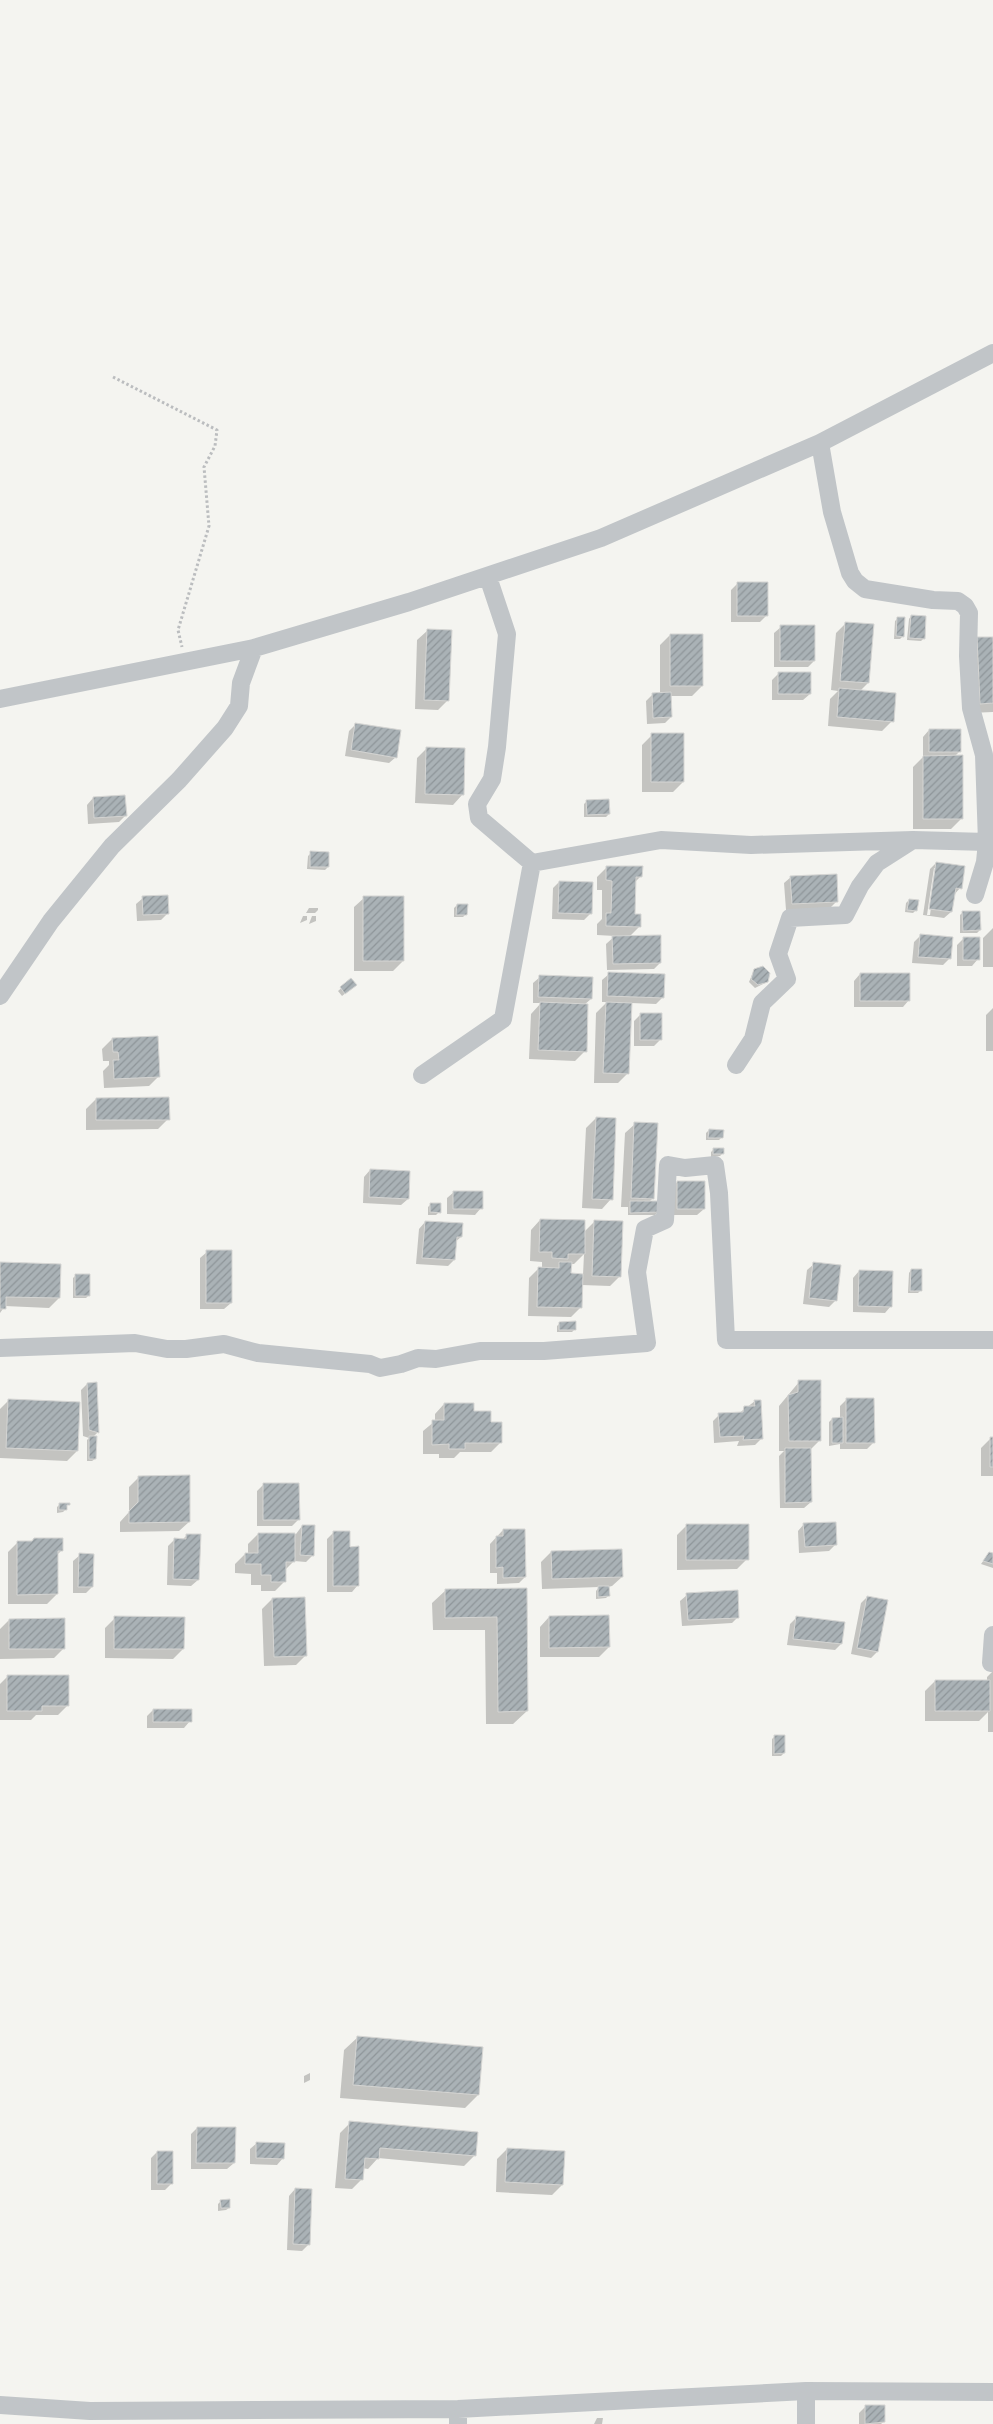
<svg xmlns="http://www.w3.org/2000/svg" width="993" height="2424" viewBox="0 0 993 2424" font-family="Barlow,sans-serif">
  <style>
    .shadow { fill: #0003; fill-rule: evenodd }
    .building { fill: url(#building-hatch); stroke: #d5d5d3 }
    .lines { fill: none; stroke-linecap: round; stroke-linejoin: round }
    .path { stroke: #bbbdbf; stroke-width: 3; stroke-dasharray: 2.5 2.5; stroke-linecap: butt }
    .street { stroke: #c1c5c8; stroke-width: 18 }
  </style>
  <defs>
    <pattern id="building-hatch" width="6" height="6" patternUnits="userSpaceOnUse" patternTransform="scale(1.25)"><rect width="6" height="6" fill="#aab2b6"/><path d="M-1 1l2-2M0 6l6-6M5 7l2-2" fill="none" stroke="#8e9599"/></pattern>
  </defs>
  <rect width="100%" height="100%" fill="#f4f4f0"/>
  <!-- shadow -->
  <path class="shadow" d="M 737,584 L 766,616 L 760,622 L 731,622 L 731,590 Z
    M 911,616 L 924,638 L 921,641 L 907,640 L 909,619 Z
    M 898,618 L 903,636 L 900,639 L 894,639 L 895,621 Z
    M 846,623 L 868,683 L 860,691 L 892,721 L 882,731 L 828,726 L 830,699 L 838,691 L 831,690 L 836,633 Z
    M 781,627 L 814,661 L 808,667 L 774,667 L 774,633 Z
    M 427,631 L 448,700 L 438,710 L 415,709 L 417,640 Z
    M 670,635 L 702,686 L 692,696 L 670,696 L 671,717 L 665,723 L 647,724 L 646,701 L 653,694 L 660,694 L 660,645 Z
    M 978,638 L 993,638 L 993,712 L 970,713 L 968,648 Z
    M 779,673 L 810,694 L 803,700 L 772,700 L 772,680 Z
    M 356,724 L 396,757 L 389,763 L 345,756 L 349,731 Z
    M 929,730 L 960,751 L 954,757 L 961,819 L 951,829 L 913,829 L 913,767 L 923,757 L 923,737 Z
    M 652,735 L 683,782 L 673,792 L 642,792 L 642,745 Z
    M 427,748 L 462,795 L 453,805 L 415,803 L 417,758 Z
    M 93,798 L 126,815 L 119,822 L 88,824 L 87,805 Z
    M 587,801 L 609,814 L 606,817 L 584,817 L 584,804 Z
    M 311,853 L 328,867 L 325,870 L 307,869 L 308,856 Z
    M 936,863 L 960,888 L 954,895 L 951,912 L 944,918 L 923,915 L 930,869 ZM 934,868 L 936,868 L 930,915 L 927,915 Z
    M 607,867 L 641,876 L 634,883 L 633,915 L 640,926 L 629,937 L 660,963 L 654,969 L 607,970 L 606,944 L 615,936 L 597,935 L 597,924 L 602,919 L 602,890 L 597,890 L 597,877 Z
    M 791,877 L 837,901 L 830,908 L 786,910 L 784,883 Z
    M 559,882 L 591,913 L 584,920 L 552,919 L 553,888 Z
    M 143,898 L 168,913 L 161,920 L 137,921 L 136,904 Z
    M 364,898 L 403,961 L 393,971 L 354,971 L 354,907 Z
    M 909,900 L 916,910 L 913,913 L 905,912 L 906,903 Z
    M 457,905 L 466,914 L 463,917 L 454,917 L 454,908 Z
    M 309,908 L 318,908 L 318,910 L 315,913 L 306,913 Z
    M 962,913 L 980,930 L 977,933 L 960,933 L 960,915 Z
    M 303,916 L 307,916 L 307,920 L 300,923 Z
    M 312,916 L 316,916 L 316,921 L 309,924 Z
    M 993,928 L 993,967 L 983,967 L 983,938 Z
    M 921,935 L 949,959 L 943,965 L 912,963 L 914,942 Z
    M 963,939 L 978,959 L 972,966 L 957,966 L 957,945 Z
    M 754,970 L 767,982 L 755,988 L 749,982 Z
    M 609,974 L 662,998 L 656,1004 L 631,1003 L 628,1073 L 618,1083 L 594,1083 L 596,1013 L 607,1002 L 602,1002 L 602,980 Z
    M 860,974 L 909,1000 L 903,1007 L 854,1007 L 854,981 Z
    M 540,977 L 591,999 L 584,1005 L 585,1051 L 575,1061 L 529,1059 L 531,1014 L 541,1003 L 533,1003 L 533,983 Z
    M 351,980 L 352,988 L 342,996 L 338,991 Z
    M 993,1008 L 993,1051 L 986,1051 L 986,1015 Z
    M 641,1014 L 660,1040 L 654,1046 L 634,1046 L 634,1021 Z
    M 112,1039 L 159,1076 L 149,1086 L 104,1088 L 103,1071 L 109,1065 L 109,1061 L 103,1061 L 102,1049 Z
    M 96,1099 L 168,1119 L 158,1129 L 86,1130 L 86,1109 Z
    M 596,1118 L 611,1199 L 602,1209 L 582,1208 L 586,1128 Z
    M 635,1124 L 653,1198 L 648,1203 L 658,1212 L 655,1215 L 628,1215 L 628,1207 L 621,1207 L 625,1133 Z
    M 709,1130 L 722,1137 L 719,1140 L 706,1140 L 706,1133 Z
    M 714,1149 L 723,1153 L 720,1156 L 711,1157 L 711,1152 Z
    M 370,1170 L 408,1199 L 401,1205 L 363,1203 L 364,1177 Z
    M 677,1182 L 704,1209 L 697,1215 L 671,1215 L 671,1189 Z
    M 454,1192 L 481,1208 L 475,1215 L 447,1214 L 447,1198 Z
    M 431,1204 L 439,1212 L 436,1215 L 428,1215 L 428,1207 Z
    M 540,1220 L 584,1232 L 594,1222 L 620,1276 L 610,1286 L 582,1285 L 581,1307 L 571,1317 L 528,1316 L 529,1278 L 539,1268 L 542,1268 L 542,1262 L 530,1261 L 531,1230 ZM 584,1254 L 583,1275 L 570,1275 L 570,1264 L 574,1264 Z
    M 425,1222 L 461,1237 L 455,1242 L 454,1260 L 448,1266 L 416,1264 L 419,1229 Z
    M 207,1252 L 231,1303 L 224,1309 L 200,1309 L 200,1258 Z
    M 0,1263 L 59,1298 L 49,1308 L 5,1306 L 0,1313 Z
    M 814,1264 L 836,1300 L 829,1307 L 803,1304 L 807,1270 Z
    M 911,1270 L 920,1291 L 918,1293 L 908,1293 L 909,1273 Z
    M 859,1271 L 891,1306 L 885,1313 L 853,1312 L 853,1278 Z
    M 76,1275 L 89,1295 L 86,1298 L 73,1298 L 73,1278 Z
    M 560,1323 L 575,1329 L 572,1332 L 557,1332 L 557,1326 Z
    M 799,1382 L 820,1440 L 810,1450 L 811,1502 L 804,1508 L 780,1508 L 779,1456 L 784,1451 L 779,1451 L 779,1406 Z
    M 87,1384 L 98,1432 L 92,1438 L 95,1459 L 92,1461 L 87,1461 L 87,1440 L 89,1438 L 83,1436 L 81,1390 Z
    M 846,1400 L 874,1442 L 867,1449 L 840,1449 L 840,1444 L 829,1446 L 829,1422 L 832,1419 L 840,1419 L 840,1406 Z
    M 8,1401 L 77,1451 L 67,1461 L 0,1458 L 0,1409 Z
    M 755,1401 L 761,1439 L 755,1445 L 737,1446 L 739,1441 L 714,1443 L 713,1421 L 719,1415 L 738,1414 Z
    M 444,1404 L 473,1412 L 490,1424 L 501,1442 L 491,1452 L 460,1452 L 454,1458 L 439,1458 L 439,1454 L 423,1454 L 423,1431 L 435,1421 L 435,1414 Z
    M 991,1438 L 993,1438 L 993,1476 L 981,1476 L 981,1448 Z
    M 139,1477 L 189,1522 L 179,1531 L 120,1532 L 120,1522 L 129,1512 L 129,1487 Z
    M 264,1484 L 299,1519 L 292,1526 L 257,1526 L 257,1491 Z
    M 60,1504 L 66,1509 L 63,1512 L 57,1513 L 57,1507 Z
    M 804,1524 L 835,1545 L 829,1551 L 799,1553 L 798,1531 Z
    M 687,1525 L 747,1559 L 737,1569 L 677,1570 L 677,1535 Z
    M 302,1526 L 313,1555 L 306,1562 L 294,1561 L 285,1570 L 285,1581 L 275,1591 L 261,1591 L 261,1585 L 251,1585 L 251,1574 L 235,1573 L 235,1564 L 245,1554 L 248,1554 L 248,1544 L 258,1534 L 296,1534 Z
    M 503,1530 L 525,1577 L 519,1583 L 497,1584 L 497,1573 L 490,1573 L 490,1544 Z
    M 333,1533 L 349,1548 L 358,1585 L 352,1592 L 327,1592 L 327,1539 Z
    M 187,1535 L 198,1580 L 191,1586 L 167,1585 L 168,1546 L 175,1539 L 182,1540 Z
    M 18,1542 L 62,1550 L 57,1555 L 57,1594 L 47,1604 L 8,1604 L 8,1552 Z
    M 551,1552 L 622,1577 L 612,1586 L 608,1587 L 609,1595 L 606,1598 L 596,1599 L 596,1591 L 599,1587 L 542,1589 L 541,1562 Z
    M 989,1553 L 993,1555 L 993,1568 L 981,1564 Z
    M 80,1555 L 92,1587 L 86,1593 L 73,1593 L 73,1561 Z
    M 446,1590 L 525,1590 L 527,1711 L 513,1724 L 486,1724 L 485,1630 L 433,1630 L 432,1603 Z
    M 687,1595 L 738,1617 L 732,1623 L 682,1626 L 680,1601 Z
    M 867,1597 L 877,1652 L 871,1658 L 851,1654 L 861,1603 Z
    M 272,1599 L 306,1655 L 296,1665 L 264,1666 L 262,1609 Z
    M 549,1617 L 609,1647 L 599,1657 L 540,1657 L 540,1627 Z
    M 115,1618 L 183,1649 L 173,1659 L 105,1658 L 105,1628 Z
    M 796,1618 L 841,1644 L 835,1650 L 787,1645 L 790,1624 Z
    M 9,1620 L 64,1648 L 54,1658 L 0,1659 L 0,1629 Z
    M 993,1671 L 993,1732 L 988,1732 L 988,1712 L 979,1721 L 925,1721 L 925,1691 L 935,1681 L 987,1681 L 987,1677 Z
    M 8,1676 L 68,1705 L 58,1715 L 36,1715 L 31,1720 L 0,1720 L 0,1684 Z
    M 153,1710 L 190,1721 L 184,1728 L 147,1728 L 147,1716 Z
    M 775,1736 L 784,1753 L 781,1756 L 772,1756 L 772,1739 Z
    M 358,2037 L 478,2095 L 465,2108 L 340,2098 L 344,2050 Z
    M 310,2073 L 310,2080 L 304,2083 L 304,2076 Z
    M 350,2123 L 474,2156 L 464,2166 L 378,2158 L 368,2169 L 362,2168 L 362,2179 L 352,2189 L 335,2188 L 340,2133 Z
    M 197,2128 L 234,2163 L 227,2169 L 191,2169 L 191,2134 Z
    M 257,2143 L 283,2158 L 277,2165 L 250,2164 L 250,2149 Z
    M 507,2149 L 562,2185 L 552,2195 L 496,2192 L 497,2159 Z
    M 157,2152 L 171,2184 L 165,2190 L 151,2190 L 151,2158 Z
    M 295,2189 L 309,2244 L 302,2251 L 287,2250 L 289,2196 Z
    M 221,2201 L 229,2208 L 226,2210 L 218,2211 L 218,2204 Z
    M 865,2407 L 884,2421 L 881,2424 L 859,2424 L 859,2413 Z
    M 597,2418 L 603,2418 L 602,2424 L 594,2424 Z"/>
  <!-- building -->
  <path class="building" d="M 737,582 L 768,582 L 768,616 L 737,616 Z
    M 911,615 L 926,616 L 925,639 L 909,638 Z
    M 897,617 L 905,617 L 904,637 L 896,636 Z
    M 845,622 L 874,624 L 869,683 L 840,681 Z
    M 780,625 L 815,625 L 815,661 L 780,661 Z
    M 427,629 L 452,630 L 449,701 L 424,700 Z
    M 670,634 L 703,634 L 703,686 L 670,686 Z
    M 977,637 L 993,637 L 993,703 L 980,704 Z
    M 778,672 L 811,672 L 811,694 L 778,694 Z
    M 839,688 L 896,693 L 894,722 L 837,717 Z
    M 671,692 L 672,717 L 653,718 L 652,693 Z
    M 355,723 L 401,730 L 397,758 L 351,750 Z
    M 929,729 L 961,729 L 961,752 L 929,752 Z
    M 651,733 L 684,733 L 684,782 L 651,782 Z
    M 426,747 L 465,748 L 464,795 L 425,794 Z
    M 963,755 L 963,819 L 923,819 L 923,756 Z
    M 125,795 L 127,816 L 94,818 L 93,797 Z
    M 609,799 L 610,814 L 587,815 L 586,800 Z
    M 310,851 L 329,852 L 329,867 L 310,867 Z
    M 936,862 L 965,866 L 962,889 L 956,888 L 952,912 L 929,909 Z
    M 606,866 L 643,866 L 642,877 L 636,877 L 635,914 L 641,914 L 641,927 L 606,926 L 606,913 L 611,913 L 612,881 L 606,880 Z
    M 837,874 L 838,902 L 792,904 L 790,876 Z
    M 559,881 L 593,882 L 592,914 L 558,913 Z
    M 168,895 L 169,914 L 143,915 L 142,896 Z
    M 363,896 L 404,896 L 404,961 L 363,961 Z
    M 909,899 L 919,900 L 917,911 L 907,910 Z
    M 457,904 L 468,904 L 467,915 L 456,915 Z
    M 962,911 L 980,911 L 981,930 L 963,931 Z
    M 920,934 L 953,937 L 951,959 L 918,957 Z
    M 661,935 L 661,963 L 613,964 L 612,936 Z
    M 963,937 L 980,937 L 980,960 L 963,960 Z
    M 763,966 L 770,973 L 768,982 L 758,985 L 751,979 L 754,969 Z
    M 608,972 L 665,974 L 664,998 L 607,996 Z
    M 860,973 L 910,973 L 910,1001 L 860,1001 Z
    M 539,975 L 593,977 L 592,999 L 538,997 Z
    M 351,978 L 357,985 L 345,994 L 340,987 Z
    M 540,1002 L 588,1004 L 587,1052 L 538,1050 Z
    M 606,1002 L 632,1003 L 629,1074 L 603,1073 Z
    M 640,1013 L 662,1013 L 662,1040 L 640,1040 Z
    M 158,1036 L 160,1077 L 114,1079 L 113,1060 L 119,1060 L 118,1052 L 113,1052 L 112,1038 Z
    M 169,1097 L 170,1120 L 96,1120 L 96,1098 Z
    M 596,1117 L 616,1118 L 613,1200 L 592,1199 Z
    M 634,1122 L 658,1123 L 654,1199 L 631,1198 Z
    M 709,1129 L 724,1130 L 723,1138 L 708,1138 Z
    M 713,1148 L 724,1148 L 724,1154 L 713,1154 Z
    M 370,1169 L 410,1171 L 409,1199 L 369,1197 Z
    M 677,1181 L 705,1181 L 705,1209 L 677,1209 Z
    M 453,1191 L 483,1191 L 483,1209 L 453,1209 Z
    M 630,1201 L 659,1201 L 659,1212 L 630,1213 Z
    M 430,1203 L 441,1203 L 441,1213 L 430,1212 Z
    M 540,1219 L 585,1220 L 585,1254 L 568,1254 L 568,1259 L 552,1258 L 552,1252 L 539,1252 Z
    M 594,1220 L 623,1221 L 621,1277 L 592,1276 Z
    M 425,1221 L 463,1223 L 462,1237 L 457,1237 L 455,1260 L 422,1258 Z
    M 206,1250 L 232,1250 L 232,1303 L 206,1303 Z
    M 0,1262 L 61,1264 L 60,1298 L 6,1297 L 6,1309 L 0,1309 Z
    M 559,1262 L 572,1262 L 571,1273 L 583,1274 L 582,1308 L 537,1307 L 538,1267 L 559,1268 Z
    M 813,1262 L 841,1265 L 837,1301 L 809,1298 Z
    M 911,1269 L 922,1269 L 922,1291 L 910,1291 Z
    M 859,1270 L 893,1271 L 892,1307 L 858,1306 Z
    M 75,1274 L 90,1274 L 90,1296 L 75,1296 Z
    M 576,1321 L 576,1330 L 559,1330 L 559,1322 Z
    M 798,1380 L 821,1380 L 821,1441 L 789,1441 L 788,1395 L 798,1392 Z
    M 97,1382 L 99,1433 L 89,1430 L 87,1383 Z
    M 846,1398 L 874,1398 L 875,1443 L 846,1443 Z
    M 8,1399 L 80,1402 L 78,1451 L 6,1448 Z
    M 754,1400 L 761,1400 L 763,1439 L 743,1440 L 744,1436 L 720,1437 L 718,1413 L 743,1412 L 744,1406 L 755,1406 Z
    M 444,1403 L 474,1403 L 474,1411 L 491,1411 L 491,1422 L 502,1422 L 502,1443 L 465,1443 L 465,1449 L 449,1449 L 449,1444 L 432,1445 L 432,1420 L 444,1420 Z
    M 843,1417 L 843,1443 L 832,1443 L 832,1418 Z
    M 89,1436 L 97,1436 L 96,1459 L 89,1459 Z
    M 990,1437 L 993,1437 L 993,1467 L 990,1467 Z
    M 785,1448 L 811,1448 L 812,1502 L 785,1503 Z
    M 190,1475 L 190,1522 L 129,1523 L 129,1511 L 138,1502 L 138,1476 Z
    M 263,1483 L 299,1483 L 300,1520 L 263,1520 Z
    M 59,1503 L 70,1503 L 70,1505 L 67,1505 L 67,1510 L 59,1510 Z
    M 836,1522 L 837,1545 L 805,1547 L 803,1523 Z
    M 686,1524 L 749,1524 L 749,1560 L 686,1560 Z
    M 302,1525 L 315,1525 L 314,1556 L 300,1555 Z
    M 503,1529 L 525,1529 L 526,1577 L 503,1578 L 503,1567 L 496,1568 L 496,1536 L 503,1536 Z
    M 333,1531 L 350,1531 L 350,1547 L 359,1546 L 359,1586 L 333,1586 Z
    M 258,1533 L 295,1533 L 295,1562 L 286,1562 L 286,1582 L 271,1582 L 271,1575 L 261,1575 L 261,1564 L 245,1564 L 245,1553 L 258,1553 Z
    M 186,1534 L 201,1534 L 199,1580 L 173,1579 L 174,1538 L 186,1539 Z
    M 34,1538 L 63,1538 L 63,1551 L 58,1551 L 58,1594 L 17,1595 L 17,1541 L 32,1541 Z
    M 622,1549 L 623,1577 L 552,1579 L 551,1551 Z
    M 989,1552 L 993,1553 L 993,1564 L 983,1561 Z
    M 79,1553 L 94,1554 L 93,1587 L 78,1587 Z
    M 598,1586 L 609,1586 L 610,1596 L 598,1597 Z
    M 527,1588 L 528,1711 L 498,1712 L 497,1617 L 445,1618 L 445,1589 Z
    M 738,1590 L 739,1618 L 688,1620 L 686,1593 Z
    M 867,1596 L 888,1600 L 878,1652 L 857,1648 Z
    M 305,1597 L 307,1656 L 274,1657 L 272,1598 Z
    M 609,1615 L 610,1647 L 549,1648 L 549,1616 Z
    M 114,1616 L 185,1617 L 184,1649 L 114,1649 Z
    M 796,1616 L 845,1622 L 842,1644 L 793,1639 Z
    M 65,1618 L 65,1649 L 9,1649 L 9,1619 Z
    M 7,1675 L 69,1675 L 69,1706 L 42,1706 L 42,1711 L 7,1711 Z
    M 935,1680 L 990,1680 L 990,1711 L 935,1711 Z
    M 153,1709 L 192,1709 L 192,1722 L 153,1722 Z
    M 774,1735 L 785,1735 L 785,1753 L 774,1754 Z
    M 357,2036 L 483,2047 L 479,2095 L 353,2085 Z
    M 349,2121 L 478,2132 L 476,2156 L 380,2148 L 379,2159 L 365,2158 L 363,2180 L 345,2179 Z
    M 197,2127 L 236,2127 L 235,2163 L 196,2163 Z
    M 256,2142 L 285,2143 L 284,2159 L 256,2158 Z
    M 507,2148 L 565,2151 L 563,2185 L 505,2182 Z
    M 157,2151 L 173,2151 L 173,2184 L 157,2184 Z
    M 295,2188 L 312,2189 L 310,2245 L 293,2244 Z
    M 230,2199 L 230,2208 L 221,2208 L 220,2200 Z
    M 865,2405 L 885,2405 L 885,2422 L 865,2424 Z"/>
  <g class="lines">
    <!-- path -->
    <path class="path" d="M 113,377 L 217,430 L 215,446 L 204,467 L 209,526 L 178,630 L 182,647"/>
    <!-- street -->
    <path class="street" d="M 820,443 L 832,512 L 850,573 L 855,581 L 865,589 L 933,600 L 958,601 L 965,606 L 969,613 L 968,656 L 971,708 L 984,755 L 987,842 L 985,862 L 975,895
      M 490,583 L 507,634 L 497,747 L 492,779 L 477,804 L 479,818 L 532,863 L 661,840 L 751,845 L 913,840
      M 0,699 L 254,648 L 409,602 L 601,538 L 820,443 L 993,353
      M 0,996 L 51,921 L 112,846 L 179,780 L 225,728 L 239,706 L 241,683 L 254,648
      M 736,1065 L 753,1039 L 762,1003 L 787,979 L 778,954 L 790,918 L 845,915 L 860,886 L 877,863 L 913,840 L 987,842 L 993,840
      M 422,1075 L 503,1019 L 532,863
      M 0,1348 L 135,1343 L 167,1349 L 186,1349 L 224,1344 L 258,1353 L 370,1364 L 380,1368 L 401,1364 L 418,1358 L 436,1359 L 480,1351 L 544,1351 L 647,1343 L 637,1272 L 645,1229 L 665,1220 L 668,1165 L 685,1168 L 715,1165 L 719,1193 L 726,1340 L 993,1340
      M 993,1635 L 991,1663 L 993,1663
      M 806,2391 L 806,2424
      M 0,2405 L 90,2411 L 458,2409 L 806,2391 L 993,2392
      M 458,2409 L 458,2424"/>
  </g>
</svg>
